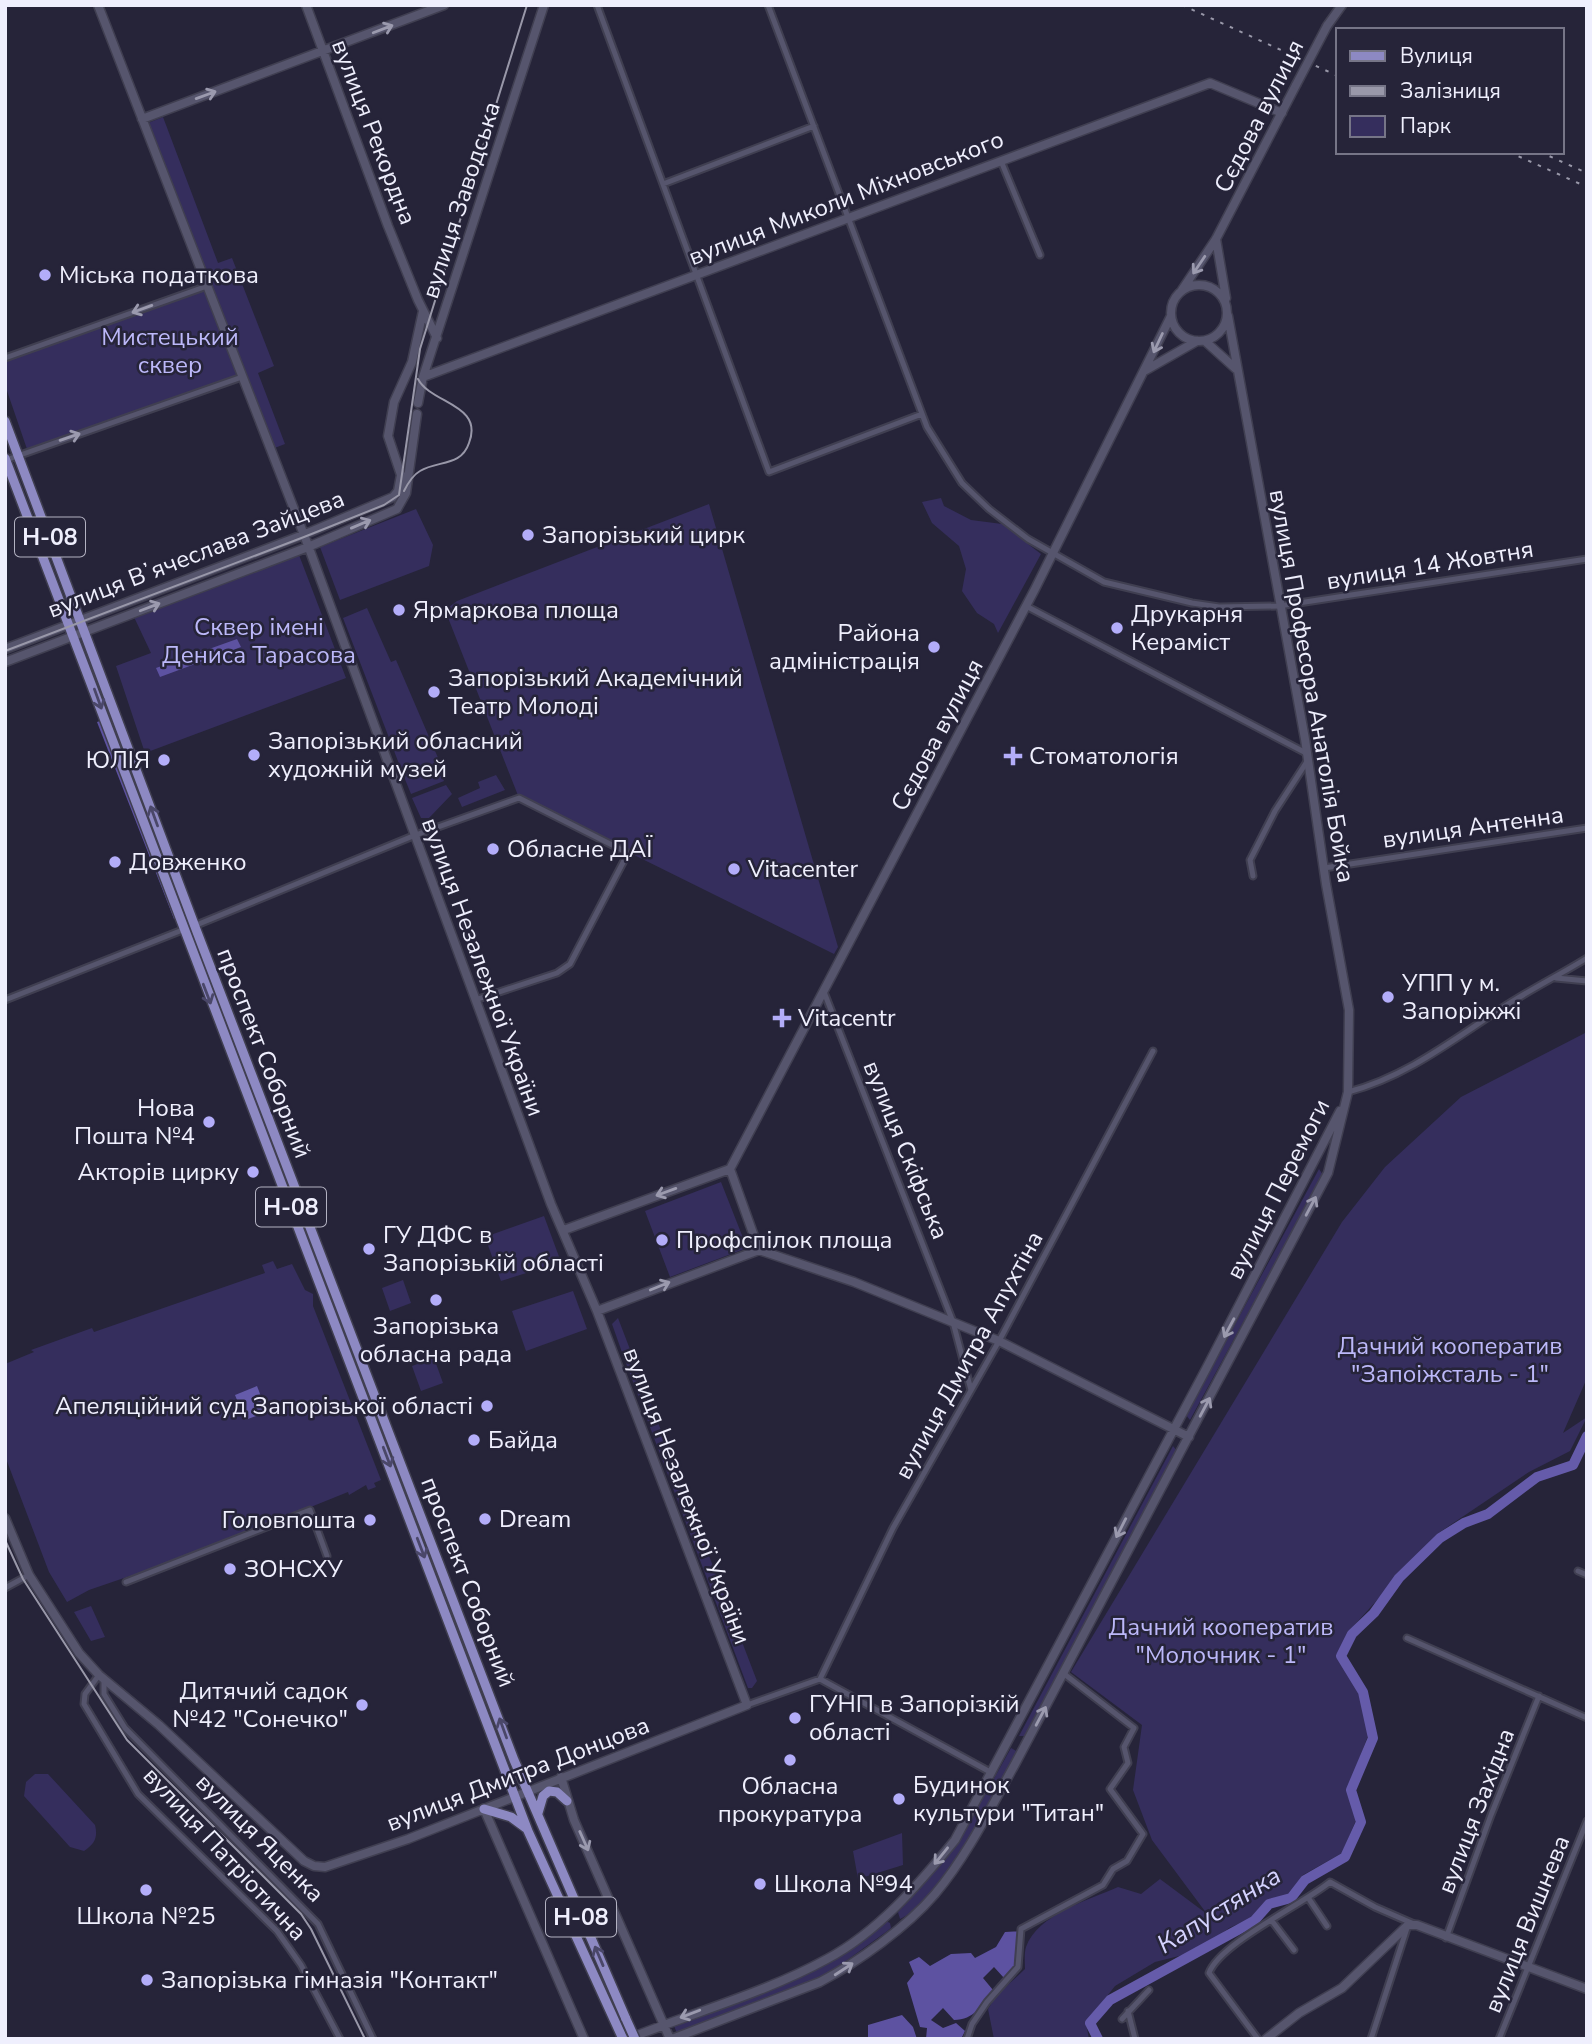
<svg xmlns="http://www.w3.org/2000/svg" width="1592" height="2044" viewBox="0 0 1592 2044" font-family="'Nunito Sans',sans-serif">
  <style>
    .green { fill: #352e5d }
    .forest { fill: #5d52a1 }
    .water { fill: #655baa }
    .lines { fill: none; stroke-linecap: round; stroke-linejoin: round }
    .river { stroke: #655baa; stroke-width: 10 }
    .street-casing { stroke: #403f51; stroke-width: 9 }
    .secondary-casing { stroke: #403f51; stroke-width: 11 }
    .primary-casing { stroke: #403f51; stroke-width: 12 }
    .street { stroke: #56556d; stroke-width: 5 }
    .secondary { stroke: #56556d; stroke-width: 8 }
    .primary { stroke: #8d89c3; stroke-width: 9 }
    .tram { stroke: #9998a9; stroke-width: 2 }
    .rail { stroke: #9998a9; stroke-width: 2; stroke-dasharray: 3.5 7; stroke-linecap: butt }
    .secondary-bridge-casing { stroke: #403f51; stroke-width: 11; stroke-linecap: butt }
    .primary-bridge-casing { stroke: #403f51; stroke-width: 12; stroke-linecap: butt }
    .secondary-bridge { stroke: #56556d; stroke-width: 8 }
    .primary-bridge { stroke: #8d89c3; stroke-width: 9 }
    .oneway { stroke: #9b9aae }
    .oneway2 { stroke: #4a4769 }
    .poi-dot { fill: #b3adf9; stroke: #262439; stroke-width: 2.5 }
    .labels { text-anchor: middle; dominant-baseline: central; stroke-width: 5; stroke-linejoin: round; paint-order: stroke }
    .shield { fill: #262439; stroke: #b3b2c2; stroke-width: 2 }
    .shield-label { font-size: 23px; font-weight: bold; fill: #efeffd }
    .street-label { font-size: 24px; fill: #efeffd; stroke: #262439 }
    .poi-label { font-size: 24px; fill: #efeffd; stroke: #262439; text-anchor: start }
    .park-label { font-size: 24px; fill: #bcb8f9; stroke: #262439 }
    .water-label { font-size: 26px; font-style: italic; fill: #d4d2fe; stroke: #262439 }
  </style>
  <rect width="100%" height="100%" fill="#262439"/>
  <!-- green -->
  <path class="green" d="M 163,117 L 218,263 L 232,258 L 274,366 L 258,373 L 285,444 L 272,449 L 148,123 Z
    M 207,286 L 242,377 L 28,452 L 5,385 L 5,358 Z
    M 941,498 L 944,506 L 971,520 L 1002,524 L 1041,554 L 998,633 L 994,624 L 977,613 L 962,591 L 966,569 L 959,546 L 932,523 L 922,502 Z
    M 709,504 L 838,947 L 834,954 L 519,798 L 445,610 L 457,601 Z
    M 416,509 L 433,545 L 429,566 L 340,600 L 320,547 Z
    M 299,555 L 346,678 L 145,753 L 116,666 L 151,653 L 134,617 Z
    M 367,608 L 391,662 L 396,660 L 442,767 L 442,773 L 401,769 L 343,618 Z
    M 402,772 L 442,776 L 444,781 L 411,794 Z
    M 496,775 L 505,790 L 462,807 L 458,798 L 480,788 L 478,782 Z
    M 446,785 L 452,794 L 429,818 L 421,818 L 412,798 Z
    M 1587,1032 L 1587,1378 L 1563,1433 L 1587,1417 L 1570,1451 L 1529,1472 L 1437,1534 L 1349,1631 L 1336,1655 L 1358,1691 L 1369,1733 L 1347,1791 L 1356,1820 L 1342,1853 L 1303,1875 L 1287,1895 L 1267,1900 L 1251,1918 L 1229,1928 L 1199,1951 L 1155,1962 L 1115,1986 L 1086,2023 L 1089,2039 L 994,2039 L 988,2009 L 996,1996 L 1025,1969 C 1025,1963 1024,1953 1026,1947 C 1038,1914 1089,1900 1118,1887 L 1141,1894 L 1160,1879 L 1207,1914 L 1152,1840 L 1133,1790 L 1142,1725 L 1071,1672 L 1342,1222 L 1385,1167 L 1461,1097 Z
    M 1319,1169 L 1323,1175 L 1190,1420 L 1186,1415 Z
    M 721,1182 L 747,1248 L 670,1277 L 645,1211 Z
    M 544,1216 L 561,1262 L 501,1281 L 485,1237 Z
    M 273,1261 L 277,1269 L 292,1264 L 305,1290 L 313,1294 L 313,1306 L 381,1480 L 374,1483 L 376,1487 L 368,1490 L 366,1485 L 349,1495 L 348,1492 L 343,1494 L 194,1554 L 89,1590 L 67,1602 L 49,1572 L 5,1456 L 5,1364 L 34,1352 L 31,1350 L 92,1328 L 94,1332 L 265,1273 L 262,1265 Z
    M 403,1280 L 411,1303 L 390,1311 L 382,1288 Z
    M 573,1291 L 587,1329 L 526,1351 L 512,1311 Z
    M 618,1318 L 757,1681 L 752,1688 L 748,1688 L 624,1358 L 612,1324 Z
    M 434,1358 L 443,1383 L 421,1391 L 412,1366 Z
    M 1173,1446 L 1177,1451 L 1025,1736 L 1019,1736 Z
    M 91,1606 L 105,1637 L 91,1641 L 74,1612 Z
    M 1011,1748 L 1018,1752 C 996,1793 941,1901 900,1919 L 898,1912 C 946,1863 978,1808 1011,1748 Z
    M 35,1774 L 48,1774 L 95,1825 C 98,1837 95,1844 84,1851 L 70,1847 L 24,1796 L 26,1782 Z
    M 902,1833 L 903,1865 L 858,1879 L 853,1851 Z
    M 886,1921 L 890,1923 L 891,1928 L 886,1932 L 832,1971 L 805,1984 L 677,2033 L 674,2026 L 806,1974 L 833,1960 Z"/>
  <!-- forest -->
  <path class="forest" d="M 237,639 L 241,647 L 160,677 L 156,668 Z
    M 103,720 L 177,918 L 174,919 L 97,722 Z
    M 1020,1931 L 1015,1965 L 1004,1978 L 994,1967 L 983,1978 L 993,1990 C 982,2005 974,2020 954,2020 L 943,2008 L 931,2020 L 943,2028 L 956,2023 L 965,2031 L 961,2039 L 926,2039 L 927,2028 L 920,2027 L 907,1983 L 914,1974 L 909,1962 L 919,1957 L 930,1966 L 951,1954 L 971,1953 L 975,1958 L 996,1947 L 1005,1932 Z
    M 902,2015 L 913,2027 L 917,2039 L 868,2039 L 868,2025 Z"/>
  <!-- water -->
  <path class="water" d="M 257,1386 L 267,1412 L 245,1420 L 235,1395 Z"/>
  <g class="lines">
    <!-- river -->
    <path class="river" d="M 1098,2039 L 1090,2023 L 1110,2000 L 1254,1921 L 1269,1904 L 1291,1898 L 1305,1880 L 1345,1857 L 1361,1822 L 1351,1790 L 1373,1738 L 1363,1692 L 1341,1656 L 1352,1634 L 1374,1613 L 1399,1578 L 1440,1538 L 1464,1523 L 1488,1514 L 1537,1477 L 1573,1465 L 1587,1436"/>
    <defs>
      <path id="street" d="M 597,5 L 769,472 L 922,414
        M 768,5 L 927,427 L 962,483 L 989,509 L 1028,539 L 1104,582 L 1192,603 L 1219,607 L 1279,606 L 1587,559
        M 1001,161 L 1040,255
        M 663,184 L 814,126
        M 5,358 L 207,286
        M 6,460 L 242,377
        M 1026,606 L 1308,754
        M 1324,868 L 1587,828
        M 1253,876 L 1250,860 L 1275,811 L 1308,760
        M 194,926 L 413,836 L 519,798 L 628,853 L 570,964 L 557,973 L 475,1000
        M 1556,978 L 1587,981
        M 824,992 L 953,1322 L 971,1390
        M 5,1000 L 185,929
        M 1348,1092 C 1405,1077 1450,1042 1499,1010 C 1527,991 1558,976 1587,958
        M 1578,1571 L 1587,1575
        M 126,1582 L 310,1510 L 327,1556
        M 5,1588 L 29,1575
        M 1407,1638 L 1587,1718
        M 99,1675 L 85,1694 L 84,1704 L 138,1794 L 277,1931 L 301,1965 L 340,2039
        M 104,1679 L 104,1694 L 125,1728 L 318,1924 L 373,2039
        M 820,1679 L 893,1528 L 999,1341 L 1153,1051
        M 747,1705 L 820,1679 L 992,1773
        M 1309,1899 L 1327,1926
        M 1272,1921 L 1294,1950
        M 1446,1938 L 1491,1815 L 1539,1696
        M 1128,2011 L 1135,2039
        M 1122,2019 L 1149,1990
        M 967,2039 L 972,2024 L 987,2002 L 1018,1967 L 1021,1929 L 1103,1885 L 1113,1869 L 1127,1861 L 1143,1834 L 1110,1789 L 1128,1763 L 1124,1747 L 1134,1728 L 1063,1673
        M 1258,2039 L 1209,1973 C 1220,1943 1302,1905 1330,1882 L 1375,1907 L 1414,1924
        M 1371,2039 L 1408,1925
        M 1499,2039 L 1587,1821"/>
      <path id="secondary" d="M 306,5 L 388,226 L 418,300 L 437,338
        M 1327,26 L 1342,5
        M 142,119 L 444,5
        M 1216,239 L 1226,298
        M1171 313a28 28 0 1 1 56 0a28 28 0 1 1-56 0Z
        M 1182,290 L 1216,239 L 1296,85
        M 1205,341 L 1236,369
        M 1146,370 L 1197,341
        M 423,377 L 1210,83 L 1282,113
        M 418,403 L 423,377 L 544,5
        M 398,491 L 401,475 L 388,436 L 394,402 L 412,362 L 423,311
        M 5,649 L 303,535 L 393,497 L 398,491
        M 5,662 L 308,547 L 397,509 L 406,493 L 417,414
        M 730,1169 L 1035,589 L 1171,316
        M 564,1230 L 730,1169
        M 759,1250 L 854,1282 L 999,1341 L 1189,1437
        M 597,1311 L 759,1250 L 730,1169
        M 5,1518 L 29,1575 L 79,1653 L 99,1675 L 159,1725 L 304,1861 L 314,1866 L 325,1867 L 408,1839 L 747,1705 L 597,1311 L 551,1204 L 306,540 L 98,5
        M 561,1777 L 574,1820 L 670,2039
        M 484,1809 L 584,2039
        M 628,2039 C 694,2012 765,1993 827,1959 C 878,1932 919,1884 955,1840 L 1206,1369 L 1340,1111
        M 672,2039 L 820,1982 C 858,1962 907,1927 935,1894 C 967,1856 990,1809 1014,1766 L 1328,1173 L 1348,1092 L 1349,1010 L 1326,884 L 1305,739 L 1228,316
        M 1266,2039 L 1299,2013 L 1342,1988 L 1408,1925 L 1417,1925 L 1587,1989"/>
      <path id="primary" d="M 5,421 L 197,932 L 514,1760 L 626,2019
        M 5,458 L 528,1831 L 623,2039
        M 484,1809 L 511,1817 L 526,1828
        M 538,1813 L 543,1796 L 549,1791 L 557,1792 L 567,1801"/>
    </defs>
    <!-- street casing -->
    <use href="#street" class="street-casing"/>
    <!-- secondary casing -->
    <use href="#secondary" class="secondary-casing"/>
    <!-- primary casing -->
    <use href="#primary" class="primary-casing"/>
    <!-- street -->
    <use href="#street" class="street"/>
    <!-- secondary -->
    <use href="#secondary" class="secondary"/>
    <!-- primary -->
    <use href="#primary" class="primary"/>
    <!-- tram -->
    <path class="tram" d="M 404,491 C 408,483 413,475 420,471 C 438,460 461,467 469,443 C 484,404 431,404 418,379
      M 5,651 L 304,537 L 384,505 L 399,495 L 420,349 L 527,5
      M 5,1540 L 23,1579 L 127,1740 L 301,1914 L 311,1929 L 365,2039"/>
    <!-- rail -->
    <path class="rail" d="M 1182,5 L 1338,76
      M 1509,152 L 1587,187
      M 1540,152 L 1587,173"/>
    <defs>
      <path id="secondary-bridge" d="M 1296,85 L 1327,26"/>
      <path id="primary-bridge" d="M 626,2019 L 635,2039"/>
    </defs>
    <!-- secondary-bridge casing -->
    <use href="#secondary-bridge" class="secondary-bridge-casing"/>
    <!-- primary-bridge casing -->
    <use href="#primary-bridge" class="primary-bridge-casing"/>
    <!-- secondary-bridge -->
    <use href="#secondary-bridge" class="secondary-bridge"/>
    <!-- primary-bridge -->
    <use href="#primary-bridge" class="primary-bridge"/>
  </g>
  <!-- one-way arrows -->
  <defs><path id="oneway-shaft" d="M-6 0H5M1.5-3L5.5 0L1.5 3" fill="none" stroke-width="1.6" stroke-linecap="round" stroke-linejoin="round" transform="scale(1.75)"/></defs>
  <g class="oneway">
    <use href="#oneway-shaft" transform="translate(383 29) rotate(-21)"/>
    <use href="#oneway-shaft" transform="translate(206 95) rotate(-20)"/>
    <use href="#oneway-shaft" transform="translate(1199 265) rotate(124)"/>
    <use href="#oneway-shaft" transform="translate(142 309) rotate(160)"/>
    <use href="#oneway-shaft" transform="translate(1158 343) rotate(115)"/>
    <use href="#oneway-shaft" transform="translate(70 437) rotate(-19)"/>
    <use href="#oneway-shaft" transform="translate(361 524) rotate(-23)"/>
    <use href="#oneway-shaft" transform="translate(150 607) rotate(-21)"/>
    <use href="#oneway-shaft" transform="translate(666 1192) rotate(160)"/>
    <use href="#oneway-shaft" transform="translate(1311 1206) rotate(-62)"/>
    <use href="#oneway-shaft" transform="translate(660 1286) rotate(-22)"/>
    <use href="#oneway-shaft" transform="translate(1229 1328) rotate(118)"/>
    <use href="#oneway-shaft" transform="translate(1205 1407) rotate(-62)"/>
    <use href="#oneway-shaft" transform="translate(1121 1528) rotate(117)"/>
    <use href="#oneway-shaft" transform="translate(1041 1716) rotate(-62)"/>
    <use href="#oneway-shaft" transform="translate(584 1841) rotate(66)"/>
    <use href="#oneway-shaft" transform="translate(941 1856) rotate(129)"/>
    <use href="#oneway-shaft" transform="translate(844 1969) rotate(-33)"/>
    <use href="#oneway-shaft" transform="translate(690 2014) rotate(159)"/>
  </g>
  <g class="oneway2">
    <use href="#oneway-shaft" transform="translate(98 699) rotate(70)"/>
    <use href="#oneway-shaft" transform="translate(154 816) rotate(-110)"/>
    <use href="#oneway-shaft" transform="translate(207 994) rotate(69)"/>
    <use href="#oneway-shaft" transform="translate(387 1457) rotate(69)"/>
    <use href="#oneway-shaft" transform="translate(421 1548) rotate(69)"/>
    <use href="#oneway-shaft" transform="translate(503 1728) rotate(-110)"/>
    <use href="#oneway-shaft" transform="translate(599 1956) rotate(-113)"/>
  </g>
  <!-- markers -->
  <g class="poi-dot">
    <circle cx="45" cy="275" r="7"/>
    <circle cx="528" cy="535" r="7"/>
    <circle cx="399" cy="610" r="7"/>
    <circle cx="1117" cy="628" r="7"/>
    <circle cx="934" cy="647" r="7"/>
    <circle cx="434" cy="692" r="7"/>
    <circle cx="254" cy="755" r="7"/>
    <path d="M1009.5 745.5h7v7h7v7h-7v7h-7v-7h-7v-7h7z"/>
    <circle cx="164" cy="760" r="7"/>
    <circle cx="493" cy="849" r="7"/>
    <circle cx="115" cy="862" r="7"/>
    <circle cx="734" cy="869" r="7"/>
    <circle cx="1388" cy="997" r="7"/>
    <path d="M778.5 1007.5h7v7h7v7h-7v7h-7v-7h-7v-7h7z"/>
    <circle cx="209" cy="1122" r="7"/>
    <circle cx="253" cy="1172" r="7"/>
    <circle cx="662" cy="1240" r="7"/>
    <circle cx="369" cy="1249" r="7"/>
    <circle cx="436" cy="1300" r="7"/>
    <circle cx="487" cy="1406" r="7"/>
    <circle cx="474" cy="1440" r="7"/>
    <circle cx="485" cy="1519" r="7"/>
    <circle cx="370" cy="1520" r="7"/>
    <circle cx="230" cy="1569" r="7"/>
    <circle cx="362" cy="1705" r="7"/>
    <circle cx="795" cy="1718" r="7"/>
    <circle cx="790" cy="1760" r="7"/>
    <circle cx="899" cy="1799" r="7"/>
    <circle cx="760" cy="1884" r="7"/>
    <circle cx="146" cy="1890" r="7"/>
    <circle cx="147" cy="1980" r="7"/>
  </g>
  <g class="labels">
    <!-- shield labels -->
    <g class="shield">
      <rect x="15" y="517.5" width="70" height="39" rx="5"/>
      <rect x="256" y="1187.5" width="70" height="39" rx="5"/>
      <rect x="546" y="1897.5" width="70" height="39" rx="5"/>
    </g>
    <g class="shield-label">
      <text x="50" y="537">Н-08</text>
      <text x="291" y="1207">Н-08</text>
      <text x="581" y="1917">Н-08</text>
    </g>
    <!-- street labels -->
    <g class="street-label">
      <text transform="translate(1259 116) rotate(-63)">Сєдова вулиця</text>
      <text transform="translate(374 132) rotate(69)">вулиця Рекордна</text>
      <text transform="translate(846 198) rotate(-21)">вулиця Миколи Міхновського</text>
      <text transform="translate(461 200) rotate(-72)">вулиця Заводська</text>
      <text transform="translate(196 554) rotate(-21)">вулиця Вʼячеслава Зайцева</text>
      <text transform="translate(1430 565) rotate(-9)">вулиця 14 Жовтня</text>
      <text transform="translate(1312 686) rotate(80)">вулиця Професора Анатолія Бойка</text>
      <text transform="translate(937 735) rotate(-62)">Сєдова вулиця</text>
      <text transform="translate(1473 827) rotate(-8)">вулиця Антенна</text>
      <text transform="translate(483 967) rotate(70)">вулиця Незалежної України</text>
      <text transform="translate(264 1053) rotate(69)">проспект Соборний</text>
      <text transform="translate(906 1150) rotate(68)">вулиця Скіфська</text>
      <text transform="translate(1278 1189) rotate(-63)">вулиця Перемоги</text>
      <text transform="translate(969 1355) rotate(-61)">вулиця Дмитра Апухтіна</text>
      <text transform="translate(687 1496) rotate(69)">вулиця Незалежної України</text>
      <text transform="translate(468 1582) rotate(69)">проспект Соборний</text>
      <text transform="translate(518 1774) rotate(-21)">вулиця Дмитра Донцова</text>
      <text transform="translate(1476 1811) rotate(-69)">вулиця Західна</text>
      <text transform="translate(260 1838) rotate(45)">вулиця Яценка</text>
      <text transform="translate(225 1854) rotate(47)">вулиця Патріотична</text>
      <text transform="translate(1527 1924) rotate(-68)">вулиця Вишнева</text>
    </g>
    <!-- poi labels -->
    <g class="poi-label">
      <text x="59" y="275">Міська податкова</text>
      <text x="542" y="535">Запорізький цирк</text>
      <text x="413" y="610">Ярмаркова площа</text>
      <text x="1131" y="614">Друкарня<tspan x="1131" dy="28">Кераміст</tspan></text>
      <text x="920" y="633" text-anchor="end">Района<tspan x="920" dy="28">адміністрація</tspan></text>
      <text x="448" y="678">Запорізький Академічний<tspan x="448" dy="28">Театр Молоді</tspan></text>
      <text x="268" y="741">Запорізький обласний<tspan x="268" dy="28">художній музей</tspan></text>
      <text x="1029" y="756">Стоматологія</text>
      <text x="150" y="760" text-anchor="end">ЮЛІЯ</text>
      <text x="507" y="849">Обласне ДАЇ</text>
      <text x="129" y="862">Довженко</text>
      <text x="748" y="869">Vitacenter</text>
      <text x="1402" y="983">УПП у м.<tspan x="1402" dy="28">Запоріжжі</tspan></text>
      <text x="798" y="1018">Vitacentr</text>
      <text x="195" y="1108" text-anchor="end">Нова<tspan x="195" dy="28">Пошта №4</tspan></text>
      <text x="239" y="1172" text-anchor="end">Акторів цирку</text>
      <text x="383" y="1235">ГУ ДФС в<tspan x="383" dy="28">Запорізькій області</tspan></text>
      <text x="676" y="1240">Профспілок площа</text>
      <text x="436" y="1326" text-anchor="middle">Запорізька<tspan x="436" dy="28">обласна рада</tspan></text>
      <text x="473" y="1406" text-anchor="end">Апеляційний суд Запорізької області</text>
      <text x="488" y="1440">Байда</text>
      <text x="499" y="1519">Dream</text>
      <text x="356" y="1520" text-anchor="end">Головпошта</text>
      <text x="244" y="1569">ЗОНСХУ</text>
      <text x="348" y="1691" text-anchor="end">Дитячий садок<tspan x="348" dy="28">№42 "Сонечко"</tspan></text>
      <text x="809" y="1704">ГУНП в Запорізкій<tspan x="809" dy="28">області</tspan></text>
      <text x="913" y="1785">Будинок<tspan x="913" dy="28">культури "Титан"</tspan></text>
      <text x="790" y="1786" text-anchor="middle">Обласна<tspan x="790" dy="28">прокуратура</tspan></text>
      <text x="774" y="1884">Школа №94</text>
      <text x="146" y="1916" text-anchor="middle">Школа №25</text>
      <text x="161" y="1980">Запорізька гімназія "Контакт"</text>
    </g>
    <!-- park labels -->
    <g class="park-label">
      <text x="170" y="337">Мистецький<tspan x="170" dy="28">сквер</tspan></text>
      <text x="259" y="627">Сквер імені<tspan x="259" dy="28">Дениса Тарасова</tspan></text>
      <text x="1450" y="1346">Дачний кооператив<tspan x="1450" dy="28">"Запоіжсталь - 1"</tspan></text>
      <text x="1221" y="1627">Дачний кооператив<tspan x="1221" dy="28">"Молочник - 1"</tspan></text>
    </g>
    <!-- water labels -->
    <g class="water-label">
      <text transform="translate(1219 1910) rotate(-32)">Капустянка</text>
    </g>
  </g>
  <!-- border -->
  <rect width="1592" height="2044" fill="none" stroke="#efeffd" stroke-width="14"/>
  <!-- legend -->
  <rect x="1336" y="28" width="228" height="126" fill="#262439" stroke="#767587" stroke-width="2"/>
  <rect x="1350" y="51" width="35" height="10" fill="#8d89c3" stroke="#767587" stroke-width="2"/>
  <text x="1400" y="63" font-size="21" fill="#efeffd">Вулиця</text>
  <rect x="1350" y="86" width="35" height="10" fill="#9998a9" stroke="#767587" stroke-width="2"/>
  <text x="1400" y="98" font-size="21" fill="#efeffd">Залізниця</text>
  <rect x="1350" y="116" width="35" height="21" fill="#352e5d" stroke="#767587" stroke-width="2"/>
  <text x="1400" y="133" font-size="21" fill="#efeffd">Парк</text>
</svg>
